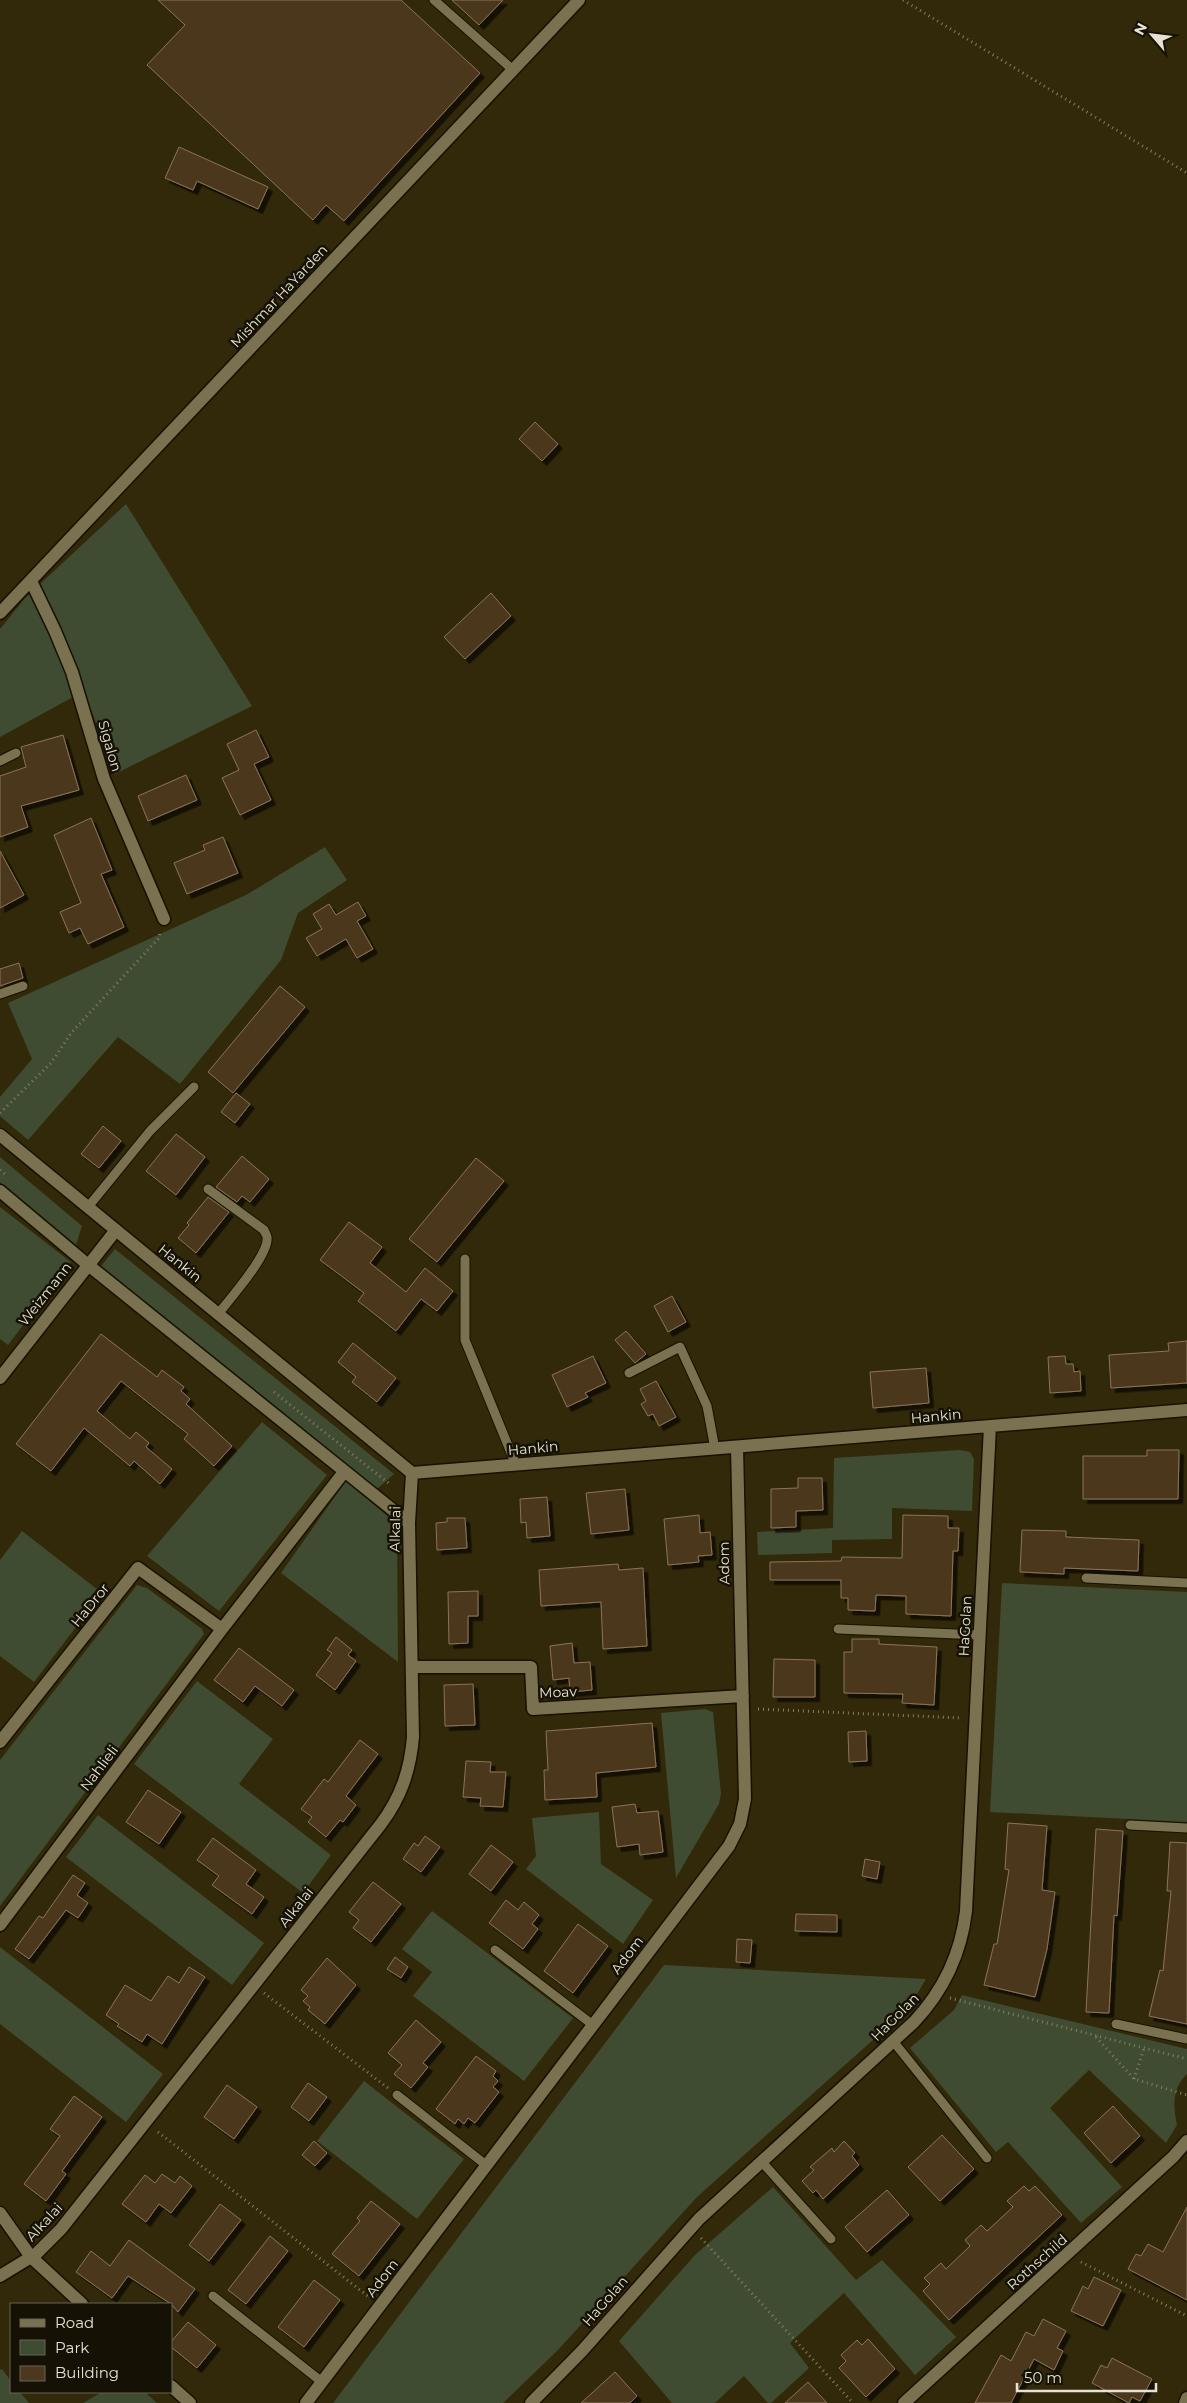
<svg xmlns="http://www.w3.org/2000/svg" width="1187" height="2403" viewBox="0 0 1187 2403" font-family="Montserrat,sans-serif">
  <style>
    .green { fill: #3f4c31 }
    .building { fill: #4b381e; stroke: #8b7459; filter: url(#shadow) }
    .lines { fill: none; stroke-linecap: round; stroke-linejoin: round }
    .service-casing { stroke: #171100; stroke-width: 11 }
    .minor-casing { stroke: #171100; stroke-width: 15 }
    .tertiary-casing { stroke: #171100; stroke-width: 15 }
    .path { stroke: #847e64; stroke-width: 3; stroke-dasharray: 1 4; stroke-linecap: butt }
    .service { stroke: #797150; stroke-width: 9 }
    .minor { stroke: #797150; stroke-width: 12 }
    .tertiary { stroke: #797150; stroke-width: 12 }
    .labels { text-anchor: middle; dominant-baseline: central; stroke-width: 5; stroke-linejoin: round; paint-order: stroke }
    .street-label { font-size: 14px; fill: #e7e2d1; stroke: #151205 }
  </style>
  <defs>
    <filter id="shadow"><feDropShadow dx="4.5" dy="4.5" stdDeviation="0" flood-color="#0009"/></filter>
  </defs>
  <rect width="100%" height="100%" fill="#312909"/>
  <!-- green -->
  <path class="green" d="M 126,504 L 252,706 L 115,774 L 84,691 L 0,737 L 0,629 L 25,598 Z
    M 325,847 L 347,880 L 298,913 L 281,960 L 180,1084 L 118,1037 L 28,1140 L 0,1116 L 0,1097 L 32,1059 L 8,1003 L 246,895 Z
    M 0,1157 L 82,1226 L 76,1245 L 0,1182 Z
    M 0,1207 L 71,1262 L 8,1345 L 0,1339 Z
    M 115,1249 L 394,1474 L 377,1489 L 101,1266 Z
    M 262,1422 L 327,1475 L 219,1611 L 147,1556 Z
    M 960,1450 L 970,1452 L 974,1459 L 972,1511 L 892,1508 L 892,1539 L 832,1540 L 832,1553 L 758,1555 L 757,1532 L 833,1528 L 834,1458 Z
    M 346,1481 L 397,1524 L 398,1662 L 281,1573 Z
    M 22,1531 L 102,1593 L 34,1682 L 0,1656 L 0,1560 Z
    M 1002,1583 L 1187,1592 L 1187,1822 L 990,1812 Z
    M 137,1585 L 147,1588 L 202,1629 L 204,1634 L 0,1906 L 0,1760 Z
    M 197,1681 L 273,1739 L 239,1784 L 331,1855 L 303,1893 L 134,1764 Z
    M 705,1709 L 713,1712 L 721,1794 L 719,1804 L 676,1878 L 661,1713 Z
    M 599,1812 L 601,1864 L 653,1900 L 623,1944 L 526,1869 L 536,1856 L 532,1818 Z
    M 98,1815 L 264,1943 L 232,1985 L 66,1857 Z
    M 432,1911 L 573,2018 L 524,2081 L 413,1996 L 432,1972 L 402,1949 Z
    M 0,1947 L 163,2074 L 126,2122 L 0,2024 Z
    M 664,1965 L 926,1979 L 917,1994 L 892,2023 L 697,2197 L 558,2350 L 503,2403 L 333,2403 Z
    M 962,1995 L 1187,2049 L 1187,2074 C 1172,2088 1173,2106 1177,2125 L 1166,2143 L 1089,2070 L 1050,2108 L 1122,2187 L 1081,2223 L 1008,2142 L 996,2152 L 910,2048 L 954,2010 Z
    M 364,2081 L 464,2159 L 417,2219 L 317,2141 Z
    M 773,2187 L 856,2280 L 882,2260 L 956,2337 L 915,2375 L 844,2293 L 790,2343 L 809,2368 L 771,2403 L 768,2403 L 744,2376 L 715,2403 L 672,2403 L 619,2341 L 695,2255 Z
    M 2,2369 L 11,2381 L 11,2392 L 20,2392 L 29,2403 L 0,2403 L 0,2370 Z
    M 102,2392 L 145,2392 L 157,2403 L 83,2403 Z"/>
  <!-- building -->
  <path class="building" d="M 158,0 L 401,0 L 480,73 L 344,221 L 326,205 L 313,220 L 147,65 L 185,25 Z
    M 452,0 L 503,0 L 479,25 Z
    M 179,147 L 268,187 L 258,209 L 197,181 L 193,190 L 165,178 Z
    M 535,422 L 558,444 L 542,461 L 519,439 Z
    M 491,593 L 511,616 L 465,659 L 444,637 Z
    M 256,730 L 269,757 L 254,764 L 271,800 L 240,815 L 222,778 L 239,770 L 227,744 Z
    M 63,735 L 79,790 L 21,806 L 28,827 L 0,837 L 0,776 L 26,767 L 21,747 Z
    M 186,775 L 197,800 L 148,821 L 138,796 Z
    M 91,818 L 112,870 L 101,874 L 124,927 L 88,944 L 80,928 L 69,933 L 60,912 L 81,903 L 54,835 Z
    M 223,837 L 238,873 L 187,894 L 174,863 L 205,850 L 203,845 Z
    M 0,851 L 24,895 L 0,908 Z
    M 358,902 L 366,916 L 357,921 L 373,949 L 357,958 L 346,939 L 317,956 L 306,938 L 322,929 L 313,914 L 329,904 L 336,915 Z
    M 19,963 L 23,978 L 0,986 L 0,969 Z
    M 280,986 L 305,1007 L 233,1093 L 208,1072 Z
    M 236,1093 L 250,1104 L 235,1123 L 221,1112 Z
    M 103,1126 L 121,1141 L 99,1168 L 81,1154 Z
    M 176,1134 L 205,1157 L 176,1195 L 146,1171 Z
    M 242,1156 L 269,1179 L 250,1202 L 242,1196 L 237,1202 L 216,1187 Z
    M 476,1158 L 504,1181 L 437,1262 L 409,1239 Z
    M 208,1197 L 229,1212 L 196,1253 L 178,1238 L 189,1225 L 187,1223 Z
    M 349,1222 L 382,1247 L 370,1263 L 406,1292 L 425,1268 L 453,1291 L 437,1311 L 421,1299 L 396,1331 L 358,1301 L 364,1293 L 320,1260 Z
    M 672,1296 L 686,1322 L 668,1332 L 654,1306 Z
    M 626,1331 L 646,1354 L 635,1363 L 615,1340 Z
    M 101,1334 L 157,1377 L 162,1370 L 184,1387 L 181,1391 L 190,1399 L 186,1404 L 232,1446 L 214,1466 L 184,1439 L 188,1434 L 121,1381 L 97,1411 L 130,1439 L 136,1432 L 149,1443 L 146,1447 L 172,1469 L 160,1484 L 134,1461 L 130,1466 L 84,1428 L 51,1471 L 16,1444 Z
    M 1187,1341 L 1187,1383 L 1111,1388 L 1109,1355 L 1169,1351 L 1168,1343 Z
    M 353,1343 L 396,1378 L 377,1402 L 352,1382 L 356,1377 L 338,1362 Z
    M 593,1356 L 606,1383 L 585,1393 L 588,1397 L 567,1407 L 552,1375 Z
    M 1065,1356 L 1066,1364 L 1073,1364 L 1074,1372 L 1080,1371 L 1081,1391 L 1050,1393 L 1048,1357 Z
    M 926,1368 L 929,1403 L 873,1408 L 870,1372 Z
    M 656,1381 L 676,1417 L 659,1426 L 653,1414 L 648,1416 L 641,1404 L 646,1401 L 640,1389 Z
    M 1147,1450 L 1179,1450 L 1178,1499 L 1083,1499 L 1083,1456 L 1147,1456 Z
    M 798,1478 L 822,1478 L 823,1510 L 796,1511 L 796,1527 L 771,1528 L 771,1489 L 798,1488 Z
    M 625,1489 L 629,1530 L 591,1534 L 586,1493 Z
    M 547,1497 L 550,1536 L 527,1538 L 526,1522 L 521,1523 L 520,1499 Z
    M 699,1515 L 700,1533 L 710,1532 L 712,1555 L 698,1556 L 699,1562 L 668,1565 L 664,1519 Z
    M 903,1515 L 948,1516 L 948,1528 L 959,1528 L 958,1551 L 953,1551 L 951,1616 L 906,1614 L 906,1596 L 876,1595 L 875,1611 L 848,1610 L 848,1598 L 841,1598 L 841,1580 L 770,1580 L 770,1562 L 841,1561 L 842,1557 L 902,1558 Z
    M 447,1518 L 465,1518 L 467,1548 L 437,1550 L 436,1523 L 447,1522 Z
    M 1022,1530 L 1066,1531 L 1066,1537 L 1139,1540 L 1138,1571 L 1064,1568 L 1064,1574 L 1020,1572 Z
    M 618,1564 L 619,1570 L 643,1568 L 647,1646 L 603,1649 L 601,1602 L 541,1606 L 539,1570 Z
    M 478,1591 L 478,1616 L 468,1616 L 468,1643 L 449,1644 L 448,1592 Z
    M 336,1637 L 352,1650 L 348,1655 L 356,1661 L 335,1690 L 316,1675 L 332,1653 L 327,1650 Z
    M 852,1639 L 879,1639 L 879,1644 L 937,1647 L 934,1705 L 902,1703 L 903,1694 L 844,1693 L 844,1652 L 852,1652 Z
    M 572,1643 L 574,1663 L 590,1662 L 592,1690 L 570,1692 L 569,1678 L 553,1680 L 550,1646 Z
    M 239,1648 L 294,1690 L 282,1706 L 255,1686 L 243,1702 L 214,1680 Z
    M 774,1659 L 815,1660 L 815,1697 L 773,1697 Z
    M 473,1684 L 475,1725 L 445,1726 L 444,1685 Z
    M 652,1723 L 656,1767 L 596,1773 L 597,1797 L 545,1800 L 544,1770 L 548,1770 L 546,1731 Z
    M 866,1731 L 867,1761 L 849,1762 L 848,1732 Z
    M 360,1740 L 378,1754 L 346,1796 L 356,1805 L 343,1822 L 340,1820 L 326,1837 L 308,1822 L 312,1817 L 301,1809 L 324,1779 L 328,1782 Z
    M 466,1761 L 491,1762 L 490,1772 L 506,1772 L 503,1807 L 480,1806 L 481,1798 L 463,1797 Z
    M 148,1790 L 181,1812 L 159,1844 L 126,1822 Z
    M 635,1804 L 637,1813 L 658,1811 L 663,1852 L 640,1855 L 639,1844 L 617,1847 L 612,1807 Z
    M 1008,1823 L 1047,1826 L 1042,1890 L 1055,1892 L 1047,1949 L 1035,1997 L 984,1985 L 994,1944 L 997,1944 L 1009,1870 L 1005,1869 Z
    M 1096,1829 L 1123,1831 L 1117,1916 L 1114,1915 L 1109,2013 L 1086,2012 Z
    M 425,1836 L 440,1847 L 421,1872 L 403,1859 L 414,1843 L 418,1846 Z
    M 213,1838 L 256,1870 L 246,1884 L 264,1897 L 252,1914 L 212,1885 L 219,1876 L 197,1860 Z
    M 1170,1842 L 1187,1843 L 1187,2024 L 1149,2016 L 1160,1970 L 1163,1971 L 1171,1891 L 1167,1891 Z
    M 491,1845 L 513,1862 L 491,1891 L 469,1874 Z
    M 865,1859 L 880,1862 L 877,1879 L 862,1876 Z
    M 73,1875 L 85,1883 L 77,1895 L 88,1903 L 78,1918 L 66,1910 L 29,1959 L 15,1949 L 39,1916 L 43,1918 Z
    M 373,1882 L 401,1904 L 371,1942 L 353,1928 L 359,1920 L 349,1912 Z
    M 506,1900 L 518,1910 L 524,1902 L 539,1915 L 532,1924 L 538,1929 L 523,1949 L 489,1923 Z
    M 796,1914 L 837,1915 L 837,1932 L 795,1931 Z
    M 578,1924 L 608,1946 L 573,1993 L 544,1971 Z
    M 737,1939 L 752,1940 L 750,1963 L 736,1962 Z
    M 395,1957 L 408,1967 L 401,1978 L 387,1969 Z
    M 327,1958 L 356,1985 L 325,2024 L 308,2010 L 310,2007 L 303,2001 L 308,1996 L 301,1990 Z
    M 189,1967 L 205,1977 L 162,2044 L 147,2034 L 142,2042 L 117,2026 L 119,2024 L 106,2015 L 125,1985 L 151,2001 L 168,1976 L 179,1983 Z
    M 416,2020 L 441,2042 L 423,2063 L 428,2067 L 411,2088 L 394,2074 L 402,2065 L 388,2053 Z
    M 476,2056 L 496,2071 L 493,2076 L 498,2081 L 493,2087 L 499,2092 L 475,2123 L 468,2118 L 464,2124 L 458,2119 L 455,2124 L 436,2109 Z
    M 308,2083 L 327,2097 L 309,2121 L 291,2107 Z
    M 227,2085 L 257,2107 L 234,2139 L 204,2117 Z
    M 74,2096 L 102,2117 L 62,2171 L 66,2174 L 46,2201 L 24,2184 L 60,2136 L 50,2129 Z
    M 1113,2106 L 1140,2136 L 1111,2163 L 1084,2133 Z
    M 942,2135 L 974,2169 L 940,2201 L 908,2167 Z
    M 314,2141 L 327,2153 L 315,2166 L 302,2155 Z
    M 844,2141 L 855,2153 L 852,2156 L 859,2165 L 823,2199 L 816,2190 L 813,2193 L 802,2181 L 814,2170 L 810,2167 L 832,2148 L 834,2152 Z
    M 162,2174 L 175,2183 L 180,2176 L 192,2186 L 171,2213 L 159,2204 L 146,2222 L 122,2204 L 145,2175 L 155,2183 Z
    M 1024,2186 L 1029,2191 L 1035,2186 L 1062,2215 L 949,2320 L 923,2291 L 930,2284 L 924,2278 L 941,2263 L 946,2269 L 970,2246 L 965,2240 L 981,2225 L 987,2231 L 1001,2218 L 1013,2207 L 1007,2201 Z
    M 887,2190 L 909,2215 L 867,2252 L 845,2227 Z
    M 371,2201 L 400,2224 L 359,2276 L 332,2254 L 360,2221 L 357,2218 Z
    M 220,2204 L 241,2220 L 209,2261 L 189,2245 Z
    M 1187,2207 L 1187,2300 L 1128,2269 L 1136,2254 L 1141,2256 L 1148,2244 L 1163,2252 Z
    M 270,2236 L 288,2251 L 246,2304 L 228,2290 Z
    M 129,2240 L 195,2289 L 178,2312 L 171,2304 L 128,2276 L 112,2298 L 76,2272 L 91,2251 L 110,2266 Z
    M 1094,2277 L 1121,2290 L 1103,2326 L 1071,2311 L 1083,2286 L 1088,2289 Z
    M 314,2280 L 340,2300 L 304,2347 L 278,2327 Z
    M 1043,2319 L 1066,2331 L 1057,2348 L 1063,2351 L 1054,2370 L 1034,2359 L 1011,2403 L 975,2403 L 1001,2355 L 1011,2361 L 1026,2332 L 1034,2336 Z
    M 188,2322 L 216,2345 L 197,2368 L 171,2347 L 171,2342 Z
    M 868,2339 L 895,2369 L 866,2397 L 839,2368 L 846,2361 L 841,2355 L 857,2340 L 862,2345 Z
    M 1112,2358 L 1152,2379 L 1140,2401 L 1132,2397 L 1129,2403 L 1092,2383 L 1101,2365 L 1107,2368 Z
    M 615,2372 L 637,2396 L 630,2403 L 581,2403 Z
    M 808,2382 L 827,2403 L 785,2403 Z"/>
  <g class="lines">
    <defs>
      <path id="service" d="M 434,0 L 513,70
        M 0,761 L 16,753
        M 0,994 L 23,986
        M 208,1189 L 264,1230 C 265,1233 267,1235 267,1237 C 270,1254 229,1300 218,1314
        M 88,1207 L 150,1131 L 194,1087
        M 465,1259 L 465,1340 L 516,1465
        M 629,1373 L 680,1347 L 707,1406 L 715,1449
        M 1086,1578 L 1187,1583
        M 838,1629 L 980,1635
        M 1130,1825 L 1187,1828
        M 495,1950 L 593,2025
        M 1116,2024 L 1187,2039
        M 893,2041 L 987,2158
        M 397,2095 L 486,2165
        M 761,2161 L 831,2239
        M 213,2296 L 322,2382"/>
      <path id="minor" d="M 31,581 L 55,631 L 72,672 L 104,779 L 164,919
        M 0,613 L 579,0
        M 412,1473 L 1187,1410
        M 412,1667 L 531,1667 L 533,1709 L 743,1696
        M 0,1742 L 138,1568 L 222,1629
        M 0,1925 L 222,1629 L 344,1472
        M 0,2213 L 31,2257 L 82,2304
        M 171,2386 L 190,2403
        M 306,2403 L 729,1846 L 740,1824 L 745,1799 L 737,1447
        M 531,2403 L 582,2351 L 699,2219 L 914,2022 C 944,1990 961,1954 966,1911 L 990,1426
        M 904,2403 L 1173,2157 L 1187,2141
        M 1185,2403 L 1187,2398"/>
      <path id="tertiary" d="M 0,1135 L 412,1473 L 409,1523 L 413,1737 C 410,1771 401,1797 381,1824 L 61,2229 L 36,2254 L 0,2276
        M 0,1191 L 87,1264 L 409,1523
        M 0,1378 L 116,1230"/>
    </defs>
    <!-- service casing -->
    <use href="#service" class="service-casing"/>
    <!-- minor casing -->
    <use href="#minor" class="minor-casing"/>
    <!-- tertiary casing -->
    <use href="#tertiary" class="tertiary-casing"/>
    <!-- path -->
    <path class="path" d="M 903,0 L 1187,173
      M 0,1113 L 51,1063 L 71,1033 L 159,938 L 160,933
      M 0,1170 L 7,1176
      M 274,1392 L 391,1485
      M 758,1709 L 962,1718
      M 264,1993 L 388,2088
      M 950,1998 L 1187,2059
      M 1096,2037 L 1134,2079 L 1187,2095
      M 1134,2079 L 1144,2048
      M 158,2132 L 369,2297
      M 701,2238 L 853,2403
      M 1081,2262 L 1187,2316"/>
    <!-- service -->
    <use href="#service" class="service"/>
    <!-- minor -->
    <use href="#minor" class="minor"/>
    <!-- tertiary -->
    <use href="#tertiary" class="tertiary"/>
  </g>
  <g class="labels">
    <!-- street labels -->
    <g class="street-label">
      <text transform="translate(279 296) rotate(-47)">Mishmar HaYarden</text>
      <text transform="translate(110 746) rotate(74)">Sigalon</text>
      <text transform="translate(180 1263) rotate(39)">Hankin</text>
      <text transform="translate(45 1294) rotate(-52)">Weizmann</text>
      <text transform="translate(936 1416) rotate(-5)">Hankin</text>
      <text transform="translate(533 1448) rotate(-5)">Hankin</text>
      <text transform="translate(395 1529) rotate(-89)">Alkalai</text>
      <text transform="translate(724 1563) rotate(-91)">Adom</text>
      <text transform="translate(90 1605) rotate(-51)">HaDror</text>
      <text transform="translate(965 1626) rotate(-87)">HaGolan</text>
      <text transform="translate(558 1692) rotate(-2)">Moav</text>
      <text transform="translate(99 1768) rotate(-53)">Nahlieli</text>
      <text transform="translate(296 1907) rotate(-52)">Alkalai</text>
      <text transform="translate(627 1955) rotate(-53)">Adom</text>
      <text transform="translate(895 2017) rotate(-45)">HaGolan</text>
      <text transform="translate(44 2222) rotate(-47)">Alkalai</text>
      <text transform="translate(1037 2262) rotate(-42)">Rothschild</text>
      <text transform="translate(382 2278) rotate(-53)">Adom</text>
      <text transform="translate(605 2301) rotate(-49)">HaGolan</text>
    </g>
  </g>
  <!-- legend -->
  <rect x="10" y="2303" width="162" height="90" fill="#151205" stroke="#696557"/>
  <rect x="20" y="2319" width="25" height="8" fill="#797150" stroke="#696557"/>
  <text x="55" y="2328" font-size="15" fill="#e7e2d1">Road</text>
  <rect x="20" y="2340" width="25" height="15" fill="#3f4c31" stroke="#696557"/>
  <text x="55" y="2353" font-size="15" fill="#e7e2d1">Park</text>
  <rect x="20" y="2366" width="25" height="15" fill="#4b381e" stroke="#696557"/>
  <text x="55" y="2378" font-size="15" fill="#e7e2d1">Building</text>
  <!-- north arrow -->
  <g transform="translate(1152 35) rotate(298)" stroke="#151205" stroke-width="4" paint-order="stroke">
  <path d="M0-4L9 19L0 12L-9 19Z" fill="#e7e2d1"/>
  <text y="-8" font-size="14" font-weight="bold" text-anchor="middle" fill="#e7e2d1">N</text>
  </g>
  <!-- scale -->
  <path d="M1017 2383v8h139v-8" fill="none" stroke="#e7e2d1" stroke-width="2.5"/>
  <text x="1024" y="2383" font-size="15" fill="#e7e2d1" stroke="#151205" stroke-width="4" paint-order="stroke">50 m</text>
</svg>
